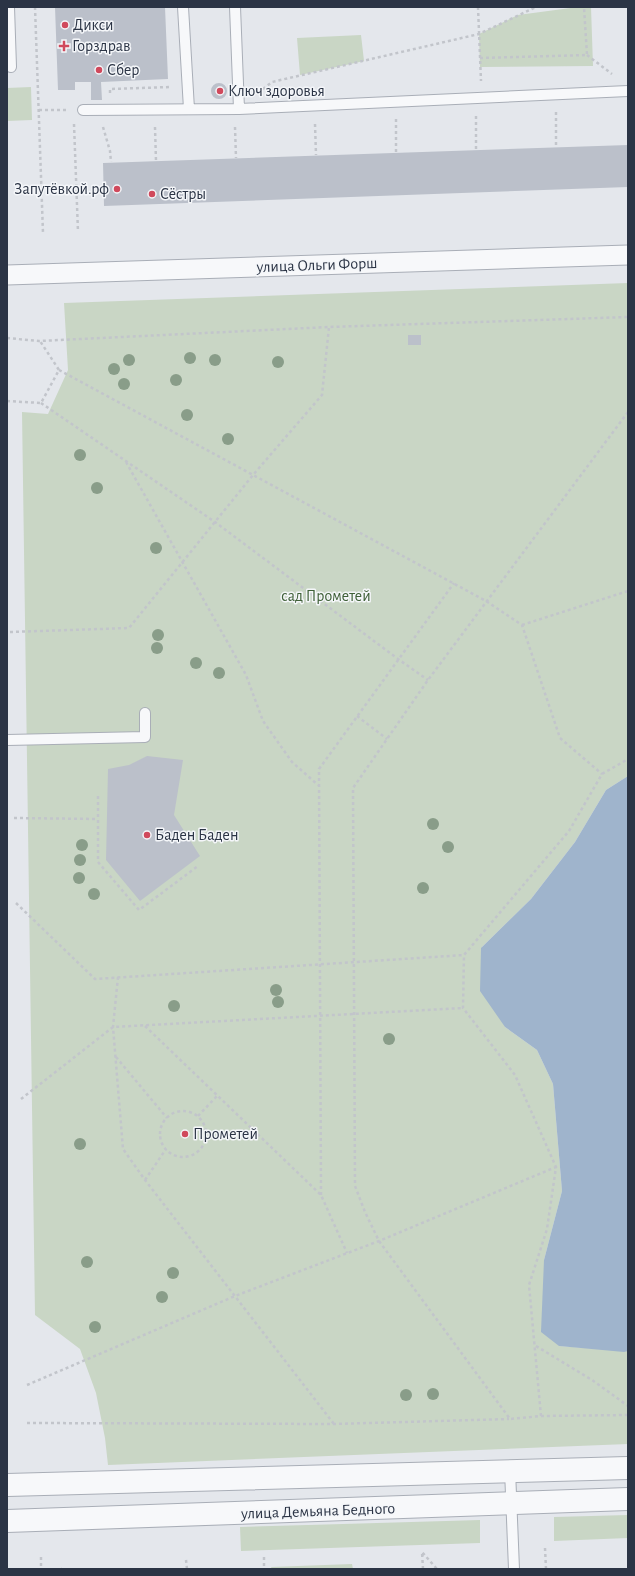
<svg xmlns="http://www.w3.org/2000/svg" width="635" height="1576" viewBox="0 0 635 1576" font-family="'Alegreya Sans',sans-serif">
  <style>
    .green { fill: #c9d6c5 }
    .water { fill: #9fb4cc }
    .building { fill: #bbc0ca }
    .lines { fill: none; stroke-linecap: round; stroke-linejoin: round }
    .service-casing { stroke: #a9aeb7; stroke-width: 12 }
    .minor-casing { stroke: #a9aeb7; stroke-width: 21 }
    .tertiary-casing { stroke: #a9aeb7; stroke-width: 24 }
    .path { stroke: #c2c5cb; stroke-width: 2.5; stroke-dasharray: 3 3; stroke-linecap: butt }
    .service { stroke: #f7f8fa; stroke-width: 10 }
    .minor { stroke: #f7f8fa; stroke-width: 19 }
    .tertiary { stroke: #f7f8fa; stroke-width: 22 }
    .tree { fill: #899d89 }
    .poi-dot { fill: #d0495c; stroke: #f4f6f9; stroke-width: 1.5 }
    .labels { text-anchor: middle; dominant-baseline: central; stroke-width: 3; stroke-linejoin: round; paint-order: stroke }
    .poi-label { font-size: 16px; fill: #2b3445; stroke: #f4f6f9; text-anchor: start }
    .street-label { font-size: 16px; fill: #2b3445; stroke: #f4f6f9 }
    .park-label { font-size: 16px; fill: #3f6038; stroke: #f4f6f9 }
  </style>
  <rect width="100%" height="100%" fill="#e4e7ec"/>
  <!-- green -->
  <path class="green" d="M 578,7 L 591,7 L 593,66 L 480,67 L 479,34 L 518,15 Z
    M 361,35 L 364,61 L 300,75 L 297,38 Z
    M 31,87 L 32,120 L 7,121 L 7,88 Z
    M 628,283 L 628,776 L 606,790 L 575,842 L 531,899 L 482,947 L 505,1027 L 537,1050 L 553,1084 L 562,1191 L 544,1260 L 559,1346 L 628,1351 L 628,1444 L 108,1465 L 105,1438 L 96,1393 L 80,1349 L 35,1315 L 22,412 L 48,414 L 68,370 L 64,303 Z
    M 628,1515 L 628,1538 L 554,1541 L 554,1517 Z
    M 480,1520 L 480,1543 L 241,1551 L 240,1527 Z
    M 352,1564 L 353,1569 L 272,1569 L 271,1567 Z"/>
  <!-- water -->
  <path class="water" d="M 628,776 L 628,1351 L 624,1352 L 559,1346 L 541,1332 L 544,1260 L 562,1191 L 553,1084 L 537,1050 L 505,1027 L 480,991 L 481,948 L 531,899 L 575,842 L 606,790 Z"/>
  <!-- building -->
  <path class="building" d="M 55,7 L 165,7 L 168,79 L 101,82 L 102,100 L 91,100 L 91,82 L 75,82 L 75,90 L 58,90 Z
    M211 91a8 8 0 1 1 16 0a8 8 0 1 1-16 0Z
    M 628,145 L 628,187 L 104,206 L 103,163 Z
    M 408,335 L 421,335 L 421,345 L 408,345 Z
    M 147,756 L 183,760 L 174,815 L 200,856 L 140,901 L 106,860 L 108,769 L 129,765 Z"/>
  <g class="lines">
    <defs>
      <path id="service" d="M 9,7 L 11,67
        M 183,7 L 189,109
        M 235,7 L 239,109
        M 83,110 L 239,109 L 628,91
        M 7,740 L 145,737 L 145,713
        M 510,1470 L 514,1569"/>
      <path id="minor" d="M 7,275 L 628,255"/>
      <path id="tertiary" d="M 7,1485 L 628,1468
        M 7,1521 L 628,1499"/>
    </defs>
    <!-- service casing -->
    <use href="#service" class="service-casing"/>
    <!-- minor casing -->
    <use href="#minor" class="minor-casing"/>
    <!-- tertiary casing -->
    <use href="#tertiary" class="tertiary-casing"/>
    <!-- path -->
    <path class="path" d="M 35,7 L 43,233
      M 478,7 L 481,81
      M 587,55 L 612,74
      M 480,58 L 587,55 L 584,7
      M 263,89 L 272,82 L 479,34 L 536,7
      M 110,93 L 110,89 L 171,87
      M 39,110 L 66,110
      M 556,112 L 556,147
      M 476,116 L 476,150
      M 396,119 L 396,152
      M 74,124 L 78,232
      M 315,124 L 316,155
      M 103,127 L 110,151 L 111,162
      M 155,127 L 156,161
      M 235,127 L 236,158
      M 7,338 L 39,341 L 329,327 L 628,317
      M 59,370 L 486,601 L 522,625 L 560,738 L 602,774
      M 7,401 L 41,403 L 59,370 L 40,341
      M 41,403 L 215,522 L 398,659 L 428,680
      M 628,412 L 428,680 L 353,788 L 355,1186 L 365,1212 L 379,1241 L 510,1419 L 541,1416 L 628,1415
      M 126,462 L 246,675 L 263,721 L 292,762 L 318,785
      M 522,625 L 628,591
      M 10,632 L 129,628 L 253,475 L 322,395 L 329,327
      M 357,716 L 387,739
      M 98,796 L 98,862 L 139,910 L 198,866
      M 14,818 L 98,819
      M 16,903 L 95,979 L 464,955
      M 118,977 L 113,1027 L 123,1149 L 145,1180 L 334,1424
      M 145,1026 L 321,1195 L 347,1253
      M 116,1057 L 167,1118
      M 21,1099 L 113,1027 L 463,1008
      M160 1134a23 23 0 1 1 46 0a23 23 0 1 1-46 0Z
      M 198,1116 L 217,1096
      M 145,1180 L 166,1149
      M 321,1195 L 319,769 L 454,583
      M 536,1346 L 592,1380 L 628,1406
      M 27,1385 L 235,1296 L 379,1241 L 556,1167
      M 541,1416 L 529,1285 L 547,1229 L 556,1167 L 515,1075 L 463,1008 L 464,955 L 569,831 L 602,774 L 628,759
      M 27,1423 L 334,1424 L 509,1419
      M 545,1548 L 546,1569
      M 41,1557 L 41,1569
      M 264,1557 L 264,1569
      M 186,1560 L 187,1569
      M 61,1569 L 62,1569
      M 423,1569 L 422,1552 L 437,1569"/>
    <!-- service -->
    <use href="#service" class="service"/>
    <!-- minor -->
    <use href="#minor" class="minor"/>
    <!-- tertiary -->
    <use href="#tertiary" class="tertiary"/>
  </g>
  <!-- trees -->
  <g class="tree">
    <circle cx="190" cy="358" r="6"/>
    <circle cx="129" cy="360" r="6"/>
    <circle cx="215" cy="360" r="6"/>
    <circle cx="278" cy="362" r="6"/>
    <circle cx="114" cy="369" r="6"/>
    <circle cx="176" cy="380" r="6"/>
    <circle cx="124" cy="384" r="6"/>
    <circle cx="187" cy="415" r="6"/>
    <circle cx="228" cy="439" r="6"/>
    <circle cx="80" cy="455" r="6"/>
    <circle cx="97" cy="488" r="6"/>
    <circle cx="156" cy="548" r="6"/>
    <circle cx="158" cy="635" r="6"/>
    <circle cx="157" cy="648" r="6"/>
    <circle cx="196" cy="663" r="6"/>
    <circle cx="219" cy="673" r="6"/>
    <circle cx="433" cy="824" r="6"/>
    <circle cx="82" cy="845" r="6"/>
    <circle cx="448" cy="847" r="6"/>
    <circle cx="80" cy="860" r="6"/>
    <circle cx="79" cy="878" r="6"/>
    <circle cx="423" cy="888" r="6"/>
    <circle cx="94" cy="894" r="6"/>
    <circle cx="276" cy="990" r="6"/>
    <circle cx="278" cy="1002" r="6"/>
    <circle cx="174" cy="1006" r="6"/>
    <circle cx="389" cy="1039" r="6"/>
    <circle cx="80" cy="1144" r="6"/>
    <circle cx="87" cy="1262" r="6"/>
    <circle cx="173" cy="1273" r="6"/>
    <circle cx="162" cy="1297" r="6"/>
    <circle cx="95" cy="1327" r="6"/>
    <circle cx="433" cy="1394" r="6"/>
    <circle cx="406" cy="1395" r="6"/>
  </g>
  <!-- markers -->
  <g class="poi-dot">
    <circle cx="65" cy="25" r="4"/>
    <path d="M62 40h4v4h4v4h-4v4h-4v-4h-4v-4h4z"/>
    <circle cx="99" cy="70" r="4"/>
    <circle cx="220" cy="91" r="4"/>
    <circle cx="117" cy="189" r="4"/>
    <circle cx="152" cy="194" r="4"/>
    <circle cx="147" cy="835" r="4"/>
    <circle cx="185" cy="1134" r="4"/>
  </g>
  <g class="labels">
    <!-- poi labels -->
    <g class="poi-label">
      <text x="73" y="25">Дикси</text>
      <text x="72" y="46">Горздрав</text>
      <text x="107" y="70">Сбер</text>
      <text x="228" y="91">Ключ здоровья</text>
      <text x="109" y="189" text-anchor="end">Запутёвкой.рф</text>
      <text x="160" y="194">Сёстры</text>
      <text x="155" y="835">Баден Баден</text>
      <text x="193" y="1134">Прометей</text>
    </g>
    <!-- street labels -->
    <g class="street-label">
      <text transform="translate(317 265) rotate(-2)">улица Ольги Форш</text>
      <text transform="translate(318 1511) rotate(-2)">улица Демьяна Бедного</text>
    </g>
    <!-- park labels -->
    <g class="park-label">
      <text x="326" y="596">сад Прометей</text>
    </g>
  </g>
  <!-- border -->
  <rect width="635" height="1576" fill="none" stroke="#2b3445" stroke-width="16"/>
</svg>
